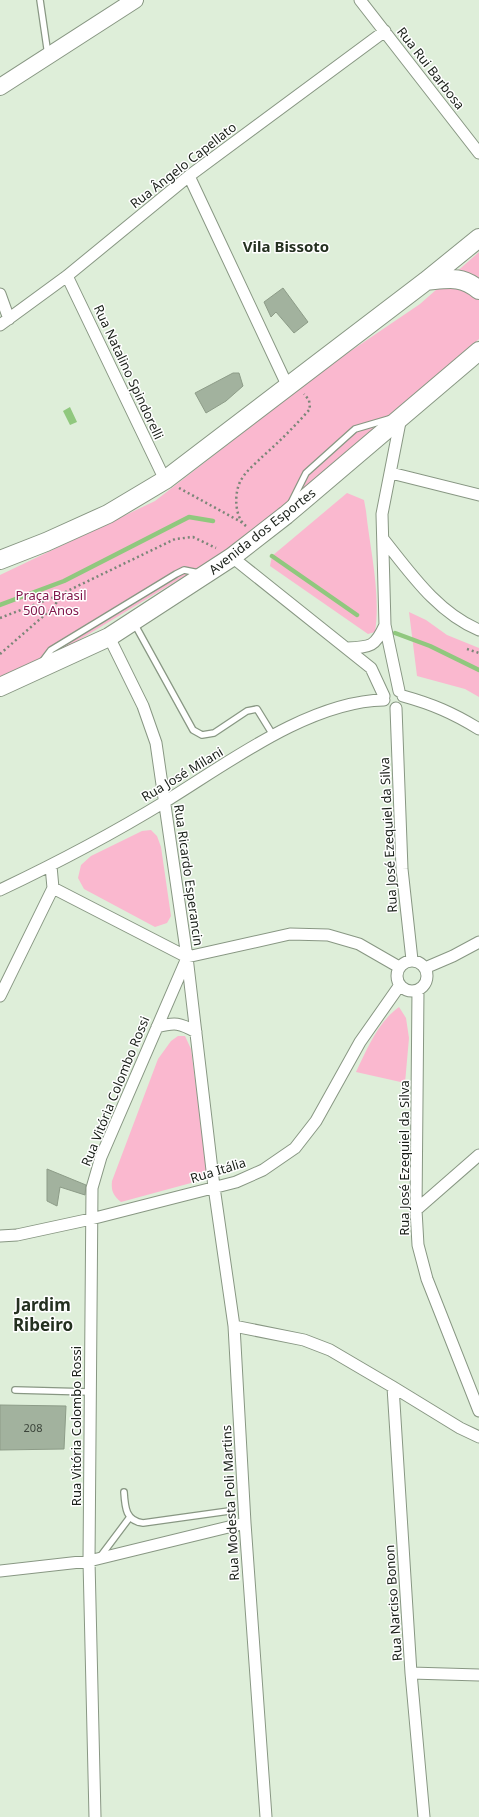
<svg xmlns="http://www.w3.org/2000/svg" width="479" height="1817" viewBox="0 0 479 1817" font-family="'Noto Sans',sans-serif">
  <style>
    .green { fill: #fab8cf }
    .water { fill: #90c87e }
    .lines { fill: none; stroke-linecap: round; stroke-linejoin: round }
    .stream { stroke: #90c87e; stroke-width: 4.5 }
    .building { fill: #a2b29e; stroke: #8d9c88 }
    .service-casing { stroke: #889783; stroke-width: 8 }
    .minor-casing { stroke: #889783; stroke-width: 13 }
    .secondary-casing { stroke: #889783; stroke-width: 18 }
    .primary-casing { stroke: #889783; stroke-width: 20 }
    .path { stroke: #7b8678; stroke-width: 2.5; stroke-dasharray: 2 3; stroke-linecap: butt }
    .service { stroke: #fff; stroke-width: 5.5 }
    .minor { stroke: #fff; stroke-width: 11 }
    .secondary { stroke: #fff; stroke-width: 16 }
    .primary { stroke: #fff; stroke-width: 18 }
    .labels { text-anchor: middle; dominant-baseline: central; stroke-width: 3; stroke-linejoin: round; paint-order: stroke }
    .number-label { font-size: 11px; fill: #3b443a }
    .street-label { font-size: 13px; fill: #191f18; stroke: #fff }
    .park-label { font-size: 13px; fill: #81174c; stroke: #fff }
    .quarter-label { font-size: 15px; font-weight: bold; fill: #243020; stroke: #fff }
    .district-label { font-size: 17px; font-weight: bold; fill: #243020; stroke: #fff }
  </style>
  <rect width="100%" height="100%" fill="#deeed9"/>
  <!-- green -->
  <path class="green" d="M 479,252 L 479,339 L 345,462 L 226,551 L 31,669 L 0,680 L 0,575 L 155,501 L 330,365 L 420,304 Z
    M 347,493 L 364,500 L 366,511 C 370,550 381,593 375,632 L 368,634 L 270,566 L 272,556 Z
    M 409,612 L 426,620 L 447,635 L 479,648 L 479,697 L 465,689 L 417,676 Z
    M 151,830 L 157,836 L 161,847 L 171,916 L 167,923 L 155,927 L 84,889 L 78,878 L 81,865 L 91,856 L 142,831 Z
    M 399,1007 L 406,1018 L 409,1038 L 405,1083 L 356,1072 C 367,1049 378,1022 399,1007 Z
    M 178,1036 L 185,1036 L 191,1049 L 208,1176 L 202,1180 L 121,1202 C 113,1195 111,1191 112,1181 L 158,1059 L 171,1041 Z"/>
  <!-- water -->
  <path class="water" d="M 70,407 L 77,422 L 70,425 L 63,411 Z"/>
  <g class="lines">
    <!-- stream -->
    <path class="stream" d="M 272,556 L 357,615
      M 0,605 L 64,581 L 189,517 L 213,521
      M 395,633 L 430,646 L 479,670"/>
  </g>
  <!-- building -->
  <path class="building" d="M 283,288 L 308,322 L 294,333 L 276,312 L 271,317 L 264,302 Z
    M 233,373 L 239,373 L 243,386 L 226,401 L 206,413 L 195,393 Z
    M 47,1169 L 86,1185 L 85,1195 L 60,1187 L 57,1206 L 47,1201 Z
    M 0,1405 L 66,1406 L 64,1449 L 0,1450 Z"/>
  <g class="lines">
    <defs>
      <path id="service" d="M 40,0 L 48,55
        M 291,503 L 306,473 L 355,429 L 389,419
        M 134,623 L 193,730 L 202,735 L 214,733 L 247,711 L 257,709 L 273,735
        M 42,662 L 51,650 L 176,574 L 184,570 L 199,573
        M 15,1390 L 90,1392
        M 124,1492 C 125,1508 126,1521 143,1523 L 229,1511
        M 100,1557 L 130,1517"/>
      <path id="minor" d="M 360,0 L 479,153
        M 189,176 L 288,387
        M 67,276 L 165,480
        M 0,294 L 9,319
        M 0,325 L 67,276 L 189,176 L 385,31
        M 391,473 L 479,495
        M 384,540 C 411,574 438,613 479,630
        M 232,557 L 371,668 L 384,696
        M 109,637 L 143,706 L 156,743 L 187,957 L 214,1187 L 234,1326 L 245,1523 L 266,1817
        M 347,648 C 371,647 375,647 385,625
        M 399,691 L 385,625 L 382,514 L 401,417
        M 403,696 C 432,704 453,713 479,729
        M 396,708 L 402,869 L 412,960
        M 53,888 L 187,957 L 290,934 L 328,935 L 359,944 L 399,967
        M 0,890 C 57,863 112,834 166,801 C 228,763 310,701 384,700
        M397 976a15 15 0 1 1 30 0a15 15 0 1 1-30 0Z
        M 425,968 L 453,956 L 479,942
        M 418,990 L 416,1210 L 418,1245 L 427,1279 L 479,1411
        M 0,996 L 53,888 L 51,866
        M 157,1027 C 175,1022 180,1023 196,1032
        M 416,1210 L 479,1155
        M 0,1236 L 17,1235 L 91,1219 L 236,1182 L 263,1170 L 295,1148 L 316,1121 L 360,1042 L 400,985
        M 234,1326 L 304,1340 L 330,1350 L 393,1387 L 460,1428 L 479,1437
        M 393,1387 L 411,1673 L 424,1817
        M 0,1571 L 89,1561 L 245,1523
        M 411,1673 L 479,1675
        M 95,1817 L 89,1561 L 92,1188 L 101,1157 L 187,958"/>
      <path id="secondary" d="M 0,87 L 135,0"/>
      <path id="primary" d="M 426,281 C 448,279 461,275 479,290
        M 0,560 L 46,542 L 108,514 L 165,480 L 426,281 L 479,238
        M 0,687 L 109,637 L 232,557 L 286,515 L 479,351"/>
    </defs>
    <!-- service casing -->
    <use href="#service" class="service-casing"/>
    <!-- minor casing -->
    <use href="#minor" class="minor-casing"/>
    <!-- secondary casing -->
    <use href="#secondary" class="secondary-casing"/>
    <!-- primary casing -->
    <use href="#primary" class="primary-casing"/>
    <!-- path -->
    <path class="path" d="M 179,488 L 243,523
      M 246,526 C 234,517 234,492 241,480 C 246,471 255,464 262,457 C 279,442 295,426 310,409 L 309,400 L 304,394
      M 0,618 L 57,596 L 175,539 L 193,537 L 216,548
      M 467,649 L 479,653
      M 0,654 L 55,606 L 57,601 L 57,596"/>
    <!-- service -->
    <use href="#service" class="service"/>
    <!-- minor -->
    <use href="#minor" class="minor"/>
    <!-- secondary -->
    <use href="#secondary" class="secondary"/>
    <!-- primary -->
    <use href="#primary" class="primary"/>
  </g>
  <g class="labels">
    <!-- number labels -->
    <g class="number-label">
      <text x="33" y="1427">208</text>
    </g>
    <!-- street labels -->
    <g class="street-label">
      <text transform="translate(431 68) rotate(52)">Rua Rui Barbosa</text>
      <text transform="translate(183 165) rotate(-38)">Rua Ângelo Capellato</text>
      <text transform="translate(129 372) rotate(65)">Rua Natalino Spindorelli</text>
      <text transform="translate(262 531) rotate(-38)">Avenida dos Esportes</text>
      <text transform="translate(182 774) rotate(-31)">Rua José Milani</text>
      <text transform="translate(388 835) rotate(-93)">Rua José Ezequiel da Silva</text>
      <text transform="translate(189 875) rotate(82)">Rua Ricardo Esperancin</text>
      <text transform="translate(115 1091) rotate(-68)">Rua Vitória Colombo Rossi</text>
      <text transform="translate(404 1158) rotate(-90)">Rua José Ezequiel da Silva</text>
      <text transform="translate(218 1170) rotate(-17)">Rua Itália</text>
      <text transform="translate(76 1426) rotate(-90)">Rua Vitória Colombo Rossi</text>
      <text transform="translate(230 1503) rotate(-93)">Rua Modesta Poli Martins</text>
      <text transform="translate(393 1603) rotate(-94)">Rua Narciso Bonon</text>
    </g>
    <!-- park labels -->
    <g class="park-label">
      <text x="51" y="595">Praça Brasil<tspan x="51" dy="15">500 Anos</tspan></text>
    </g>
    <!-- quarter labels -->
    <g class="quarter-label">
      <text x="286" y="246">Vila Bissoto</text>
    </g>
    <!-- district labels -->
    <g class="district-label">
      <text x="43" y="1304">Jardim<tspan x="43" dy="20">Ribeiro</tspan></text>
    </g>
  </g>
</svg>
